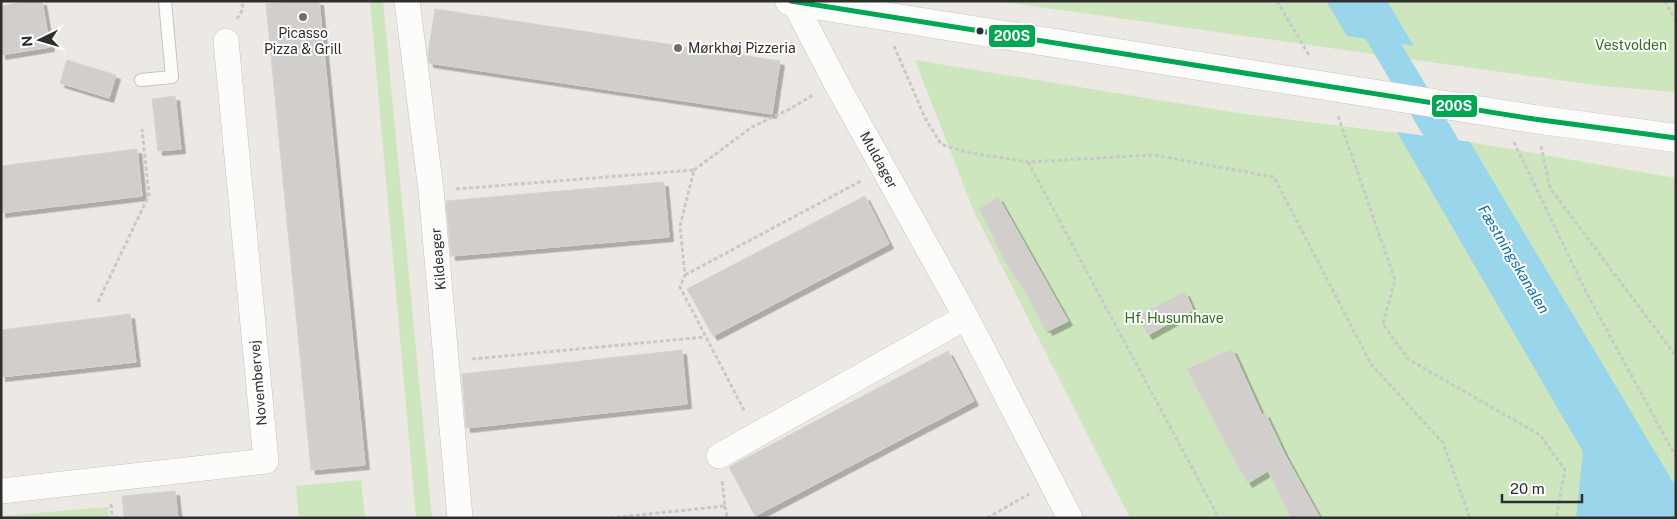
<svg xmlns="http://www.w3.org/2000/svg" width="1677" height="519" viewBox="0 0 1677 519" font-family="'Public Sans',sans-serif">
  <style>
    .green { fill: #cee6be }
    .water { fill: #99d6ec }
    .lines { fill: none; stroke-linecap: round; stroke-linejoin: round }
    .canal { stroke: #99d6ec; stroke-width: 28 }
    .building { fill: #d1cecb; stroke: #d7d4d0; filter: url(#shadow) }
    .lane-casing { stroke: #c5c4c5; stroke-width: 14 }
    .street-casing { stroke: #c5c4c5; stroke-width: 26 }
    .secondary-casing { stroke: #c5c4c5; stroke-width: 29 }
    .path { stroke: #c9c9c8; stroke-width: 3; stroke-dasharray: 4 2.5; stroke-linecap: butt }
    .lane { stroke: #fcfcfb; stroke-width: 12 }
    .street { stroke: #fcfcfb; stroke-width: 25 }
    .secondary { stroke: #fcfcfb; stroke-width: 28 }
    .bus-1-casing { stroke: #fff; stroke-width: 9 }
    .bus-1 { stroke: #00a651; stroke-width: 5 }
    .poi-dot { fill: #706f6e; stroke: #fff; stroke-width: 2 }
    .bus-dot { fill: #2e2e2e; stroke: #fff; stroke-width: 2 }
    .labels { text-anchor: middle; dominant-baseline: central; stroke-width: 4; stroke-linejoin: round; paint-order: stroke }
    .poi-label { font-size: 14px; fill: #2e2e2e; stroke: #fff }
    .park-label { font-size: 14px; fill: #2c6e1b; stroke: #fff }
    .street-label { font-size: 14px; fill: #2e2e2e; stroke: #fff }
    .water-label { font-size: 15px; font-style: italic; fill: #0d6fa3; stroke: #fff }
    .line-badge { stroke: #fff; stroke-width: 2 }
    .badge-label { font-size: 14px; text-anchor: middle; font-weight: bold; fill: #fff }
  </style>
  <defs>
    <filter id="shadow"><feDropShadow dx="4.5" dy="4.5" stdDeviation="0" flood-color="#0004"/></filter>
  </defs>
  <rect width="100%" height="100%" fill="#ece8e4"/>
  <!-- green -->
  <path class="green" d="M 370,1 L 383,1 L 432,518 L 416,518 Z
    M 996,1 L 1676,1 L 1676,92 L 1601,86 Z
    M 915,60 L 1231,112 L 1470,142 L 1676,178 L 1676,518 L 1130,518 L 974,212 Z
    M 361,480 L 365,518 L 299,518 L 296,486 Z
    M 108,507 L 109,518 L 1,518 L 1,516 Z"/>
  <!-- water -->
  <path class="water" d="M 1326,1 L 1387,1 L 1414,46 L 1347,36 Z
    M 1397,132 L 1470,142 L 1676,487 L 1676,518 L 1576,518 L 1583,452 Z"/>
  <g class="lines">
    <!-- canal -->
    <path class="canal" d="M 1359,1 L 1461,171"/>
  </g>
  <!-- building -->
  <path class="building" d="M 28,1 L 42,1 L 50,47 L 1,55 L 1,6 Z
    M 295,1 L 319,1 L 365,465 L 311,470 L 266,4 Z
    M 435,9 L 780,61 L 772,114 L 429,63 L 428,54 Z
    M 67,60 L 116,75 L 109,98 L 60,83 Z
    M 175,96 L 181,149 L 158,151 L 152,99 Z
    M 137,149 L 142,196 L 1,213 L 1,166 Z
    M 664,182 L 669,237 L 451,256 L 446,201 Z
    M 865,196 L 889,244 L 713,336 L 687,289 Z
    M 998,197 L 1068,321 L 1048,331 L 1046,327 L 1044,328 L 1023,287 L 1022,288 L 994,242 L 996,241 L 979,209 Z
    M 1185,292 L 1193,310 L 1148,335 L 1137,316 Z
    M 130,314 L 136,362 L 1,377 L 1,330 Z
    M 1232,349 L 1262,415 L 1265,413 L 1285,455 L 1320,518 L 1291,518 L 1268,471 L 1248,483 L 1236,463 L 1187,369 Z
    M 682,350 L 687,404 L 466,428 L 462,374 Z
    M 948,351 L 974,401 L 755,516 L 729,467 Z
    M 175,491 L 178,518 L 124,518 L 122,496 Z"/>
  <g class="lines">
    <defs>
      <path id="lane" d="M 141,80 L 172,77 L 165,1"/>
      <path id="street" d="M 407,1 L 431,190 L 460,518
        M 794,2 L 835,81 L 966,317 L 1070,518
        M 719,456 L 966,317
        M 1,491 L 266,461 L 226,41"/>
      <path id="secondary" d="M 789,1 L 1534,119 L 1676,138"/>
    </defs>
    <!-- lane casing -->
    <use href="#lane" class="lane-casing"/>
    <!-- street casing -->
    <use href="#street" class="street-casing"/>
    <!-- secondary casing -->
    <use href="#secondary" class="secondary-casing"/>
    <!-- path -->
    <path class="path" d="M 1277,1 L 1310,57
      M 1665,1 L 1676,22
      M 237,19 L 243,9 L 242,1
      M 894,46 L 925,118 L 941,144 L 965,152 L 1028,162 L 1153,155 L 1274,177 L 1371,364 L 1443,443 L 1470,518
      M 1338,116 L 1395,280 L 1383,324 L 1408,359 L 1540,435 L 1565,470 L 1556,518
      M 1514,142 L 1586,292 L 1676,457
      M 1541,146 L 1550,188 L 1676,356
      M 1028,162 L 1219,518
      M 694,170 L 752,127 L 788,110 L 813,95
      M 456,189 L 694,170 L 680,226 L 685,275 L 680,287 L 745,412
      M 685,275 L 861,181
      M 98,302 L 149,195 L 142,129
      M 472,359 L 705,337
      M 111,504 L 112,518
      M 725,506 L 727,518
      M 610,518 L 725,506 L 722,480
      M 987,518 L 1029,494"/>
    <!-- lane -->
    <use href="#lane" class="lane"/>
    <!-- street -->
    <use href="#street" class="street"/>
    <!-- secondary -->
    <use href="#secondary" class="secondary"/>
    <defs>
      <path id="bus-1" d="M 791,1 L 1534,119 L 1676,138"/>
    </defs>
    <!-- bus-1 casing -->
    <use href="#bus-1" class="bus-1-casing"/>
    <!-- bus-1 -->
    <use href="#bus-1" class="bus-1"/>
  </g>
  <!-- markers -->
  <g class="poi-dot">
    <circle cx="303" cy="17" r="5"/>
    <circle cx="678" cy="48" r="5"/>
  </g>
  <circle class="bus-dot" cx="980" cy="31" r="4.5"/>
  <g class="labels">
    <!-- poi labels -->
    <g class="poi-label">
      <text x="303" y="33">Picasso<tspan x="303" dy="16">Pizza &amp; Grill</tspan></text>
      <text x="688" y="48" text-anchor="start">Mørkhøj Pizzeria</text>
    </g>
    <!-- park labels -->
    <g class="park-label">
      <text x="1631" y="45">Vestvolden</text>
      <text x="1174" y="318">Hf. Husumhave</text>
    </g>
    <!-- street labels -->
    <g class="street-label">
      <text transform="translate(879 160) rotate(61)">Muldager</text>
      <text transform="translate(438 259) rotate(-95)">Kildeager</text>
      <text transform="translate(258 383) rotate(-95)">Novembervej</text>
    </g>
    <!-- water labels -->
    <g class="water-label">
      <text transform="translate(1514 259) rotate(59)">Fæstningskanalen</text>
    </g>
  </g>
  <g class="line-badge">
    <rect x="988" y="24" width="48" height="24" rx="5" fill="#00a651"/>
    <rect x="1431" y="94" width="47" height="24" rx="5" fill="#00a651"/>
  </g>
  <g class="badge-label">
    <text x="1012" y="41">200S</text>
    <text x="1454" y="111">200S</text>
  </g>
  <!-- border -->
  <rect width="1677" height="519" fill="none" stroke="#2e2e2e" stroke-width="5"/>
  <!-- north arrow -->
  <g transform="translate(40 40) rotate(265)" stroke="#ffffff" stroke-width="4" paint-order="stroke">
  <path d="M0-4L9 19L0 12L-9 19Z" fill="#2e2e2e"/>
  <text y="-8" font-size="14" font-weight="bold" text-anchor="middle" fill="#2e2e2e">N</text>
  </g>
  <!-- scale -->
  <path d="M1502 494v8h80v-8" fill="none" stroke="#2e2e2e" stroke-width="2.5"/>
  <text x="1510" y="494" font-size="15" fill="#2e2e2e" stroke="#ffffff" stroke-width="4" paint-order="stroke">20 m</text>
</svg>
